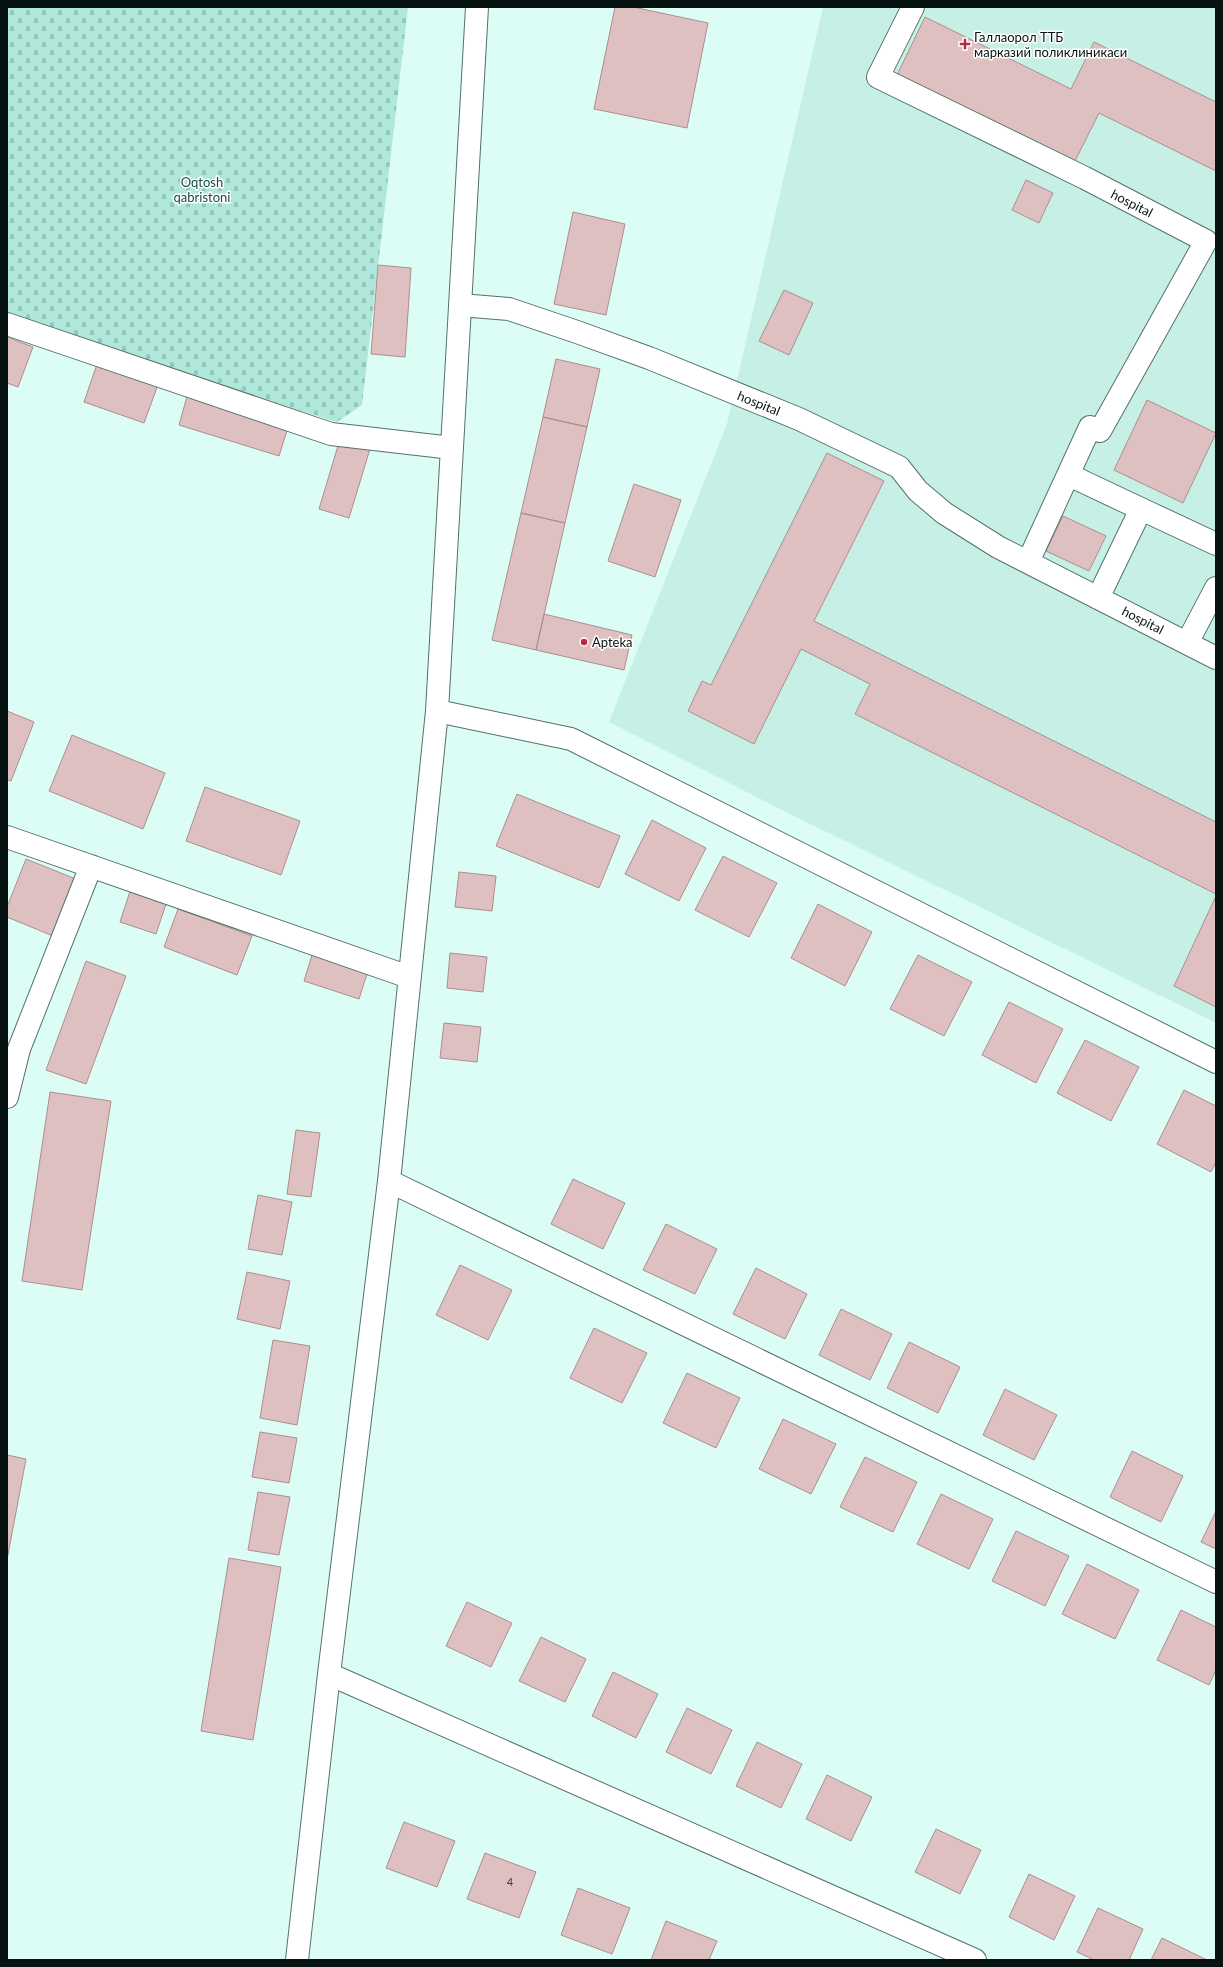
<svg xmlns="http://www.w3.org/2000/svg" width="1223" height="1967" viewBox="0 0 1223 1967" font-family="Lato,sans-serif">
  <style>
    .built { fill: #c6f0e6 }
    .cemetery { fill: url(#cemetery-stones) }
    .building { fill: #dfc0c0; stroke: #ab8e8e }
    .lines { fill: none; stroke-linecap: round; stroke-linejoin: round }
    .minor-casing { stroke: #54716a; stroke-width: 24 }
    .minor { stroke: #fff; stroke-width: 22 }
    .poi-dot { fill: #bb2a45; stroke: #fff; stroke-width: 1.5 }
    .labels { text-anchor: middle; dominant-baseline: central; stroke-width: 3; stroke-linejoin: round; paint-order: stroke }
    .number-label { font-size: 11px; fill: #3d3e3c }
    .poi-label { font-size: 13px; fill: #071310; stroke: #fff; text-anchor: start }
    .park-label { font-size: 13px; fill: #174c42; stroke: #fff }
    .street-label { font-size: 13px; fill: #071310; stroke: #fff }
  </style>
  <defs>
    <pattern id="cemetery-stones" width="16" height="16" patternUnits="userSpaceOnUse"><rect width="16" height="16" fill="#afe8da"/><path d="M2 7V4a2 2 0 0 1 4 0v3zM10 15v-3a2 2 0 0 1 4 0v3z" fill="#95c6ba"/></pattern>
  </defs>
  <rect width="100%" height="100%" fill="#dcfdf5"/>
  <!-- built -->
  <path class="built" d="M 823,7 L 1216,7 L 1216,1023 L 790,814 L 609,722 L 727,424 Z"/>
  <!-- cemetery -->
  <path class="cemetery" d="M 7,7 L 408,7 L 362,405 L 337,422 L 7,321 Z"/>
  <!-- building -->
  <path class="building" d="M 615,7 L 633,7 L 708,23 L 687,128 L 594,109 Z
    M 925,17 L 1071,89 L 1094,42 L 1216,102 L 1216,171 L 1099,113 L 1074,163 L 897,75 Z
    M 1026,180 L 1053,193 L 1039,223 L 1012,210 Z
    M 573,212 L 625,224 L 606,315 L 554,304 Z
    M 378,265 L 411,268 L 405,357 L 371,354 Z
    M 784,290 L 813,303 L 789,355 L 759,341 Z
    M 7,337 L 33,347 L 18,387 L 7,383 Z
    M 556,359 L 600,369 L 587,427 L 543,417 Z
    M 98,361 L 159,382 L 144,423 L 84,402 Z
    M 188,393 L 289,424 L 279,456 L 179,425 Z
    M 1147,400 L 1216,433 L 1183,503 L 1114,470 Z
    M 543,417 L 587,427 L 565,523 L 521,513 Z
    M 340,439 L 370,449 L 349,518 L 319,509 Z
    M 827,453 L 884,481 L 814,621 L 1216,822 L 1216,894 L 855,714 L 870,684 L 801,649 L 754,744 L 688,711 L 702,681 L 711,685 Z
    M 634,484 L 681,500 L 655,577 L 608,561 Z
    M 521,513 L 565,523 L 536,650 L 492,640 Z
    M 1063,516 L 1106,536 L 1089,571 L 1046,551 Z
    M 544,614 L 632,635 L 624,670 L 536,650 Z
    M 7,711 L 34,722 L 11,781 L 7,780 Z
    M 72,735 L 165,773 L 143,829 L 49,791 Z
    M 205,787 L 300,821 L 281,875 L 186,841 Z
    M 517,794 L 620,836 L 599,888 L 496,846 Z
    M 652,820 L 706,848 L 679,901 L 625,874 Z
    M 723,856 L 777,883 L 749,937 L 695,910 Z
    M 26,859 L 76,879 L 53,936 L 7,917 L 7,907 Z
    M 459,872 L 496,876 L 492,911 L 455,907 Z
    M 132,885 L 168,898 L 156,934 L 120,922 Z
    M 1216,896 L 1216,1007 L 1174,986 Z
    M 818,904 L 872,932 L 845,986 L 791,958 Z
    M 178,909 L 252,936 L 237,975 L 164,947 Z
    M 450,953 L 487,957 L 483,992 L 447,988 Z
    M 312,955 L 367,974 L 359,999 L 304,981 Z
    M 918,955 L 972,982 L 944,1036 L 890,1009 Z
    M 86,961 L 126,976 L 86,1084 L 46,1070 Z
    M 1009,1002 L 1063,1029 L 1036,1083 L 982,1055 Z
    M 444,1023 L 481,1027 L 477,1062 L 440,1058 Z
    M 1085,1040 L 1139,1067 L 1111,1121 L 1057,1093 Z
    M 1184,1090 L 1216,1106 L 1216,1162 L 1211,1172 L 1157,1144 Z
    M 50,1092 L 111,1101 L 82,1290 L 22,1281 Z
    M 296,1130 L 320,1133 L 311,1197 L 287,1194 Z
    M 573,1179 L 625,1203 L 603,1249 L 551,1224 Z
    M 258,1195 L 292,1202 L 282,1255 L 248,1249 Z
    M 666,1224 L 717,1249 L 695,1294 L 643,1270 Z
    M 460,1265 L 512,1290 L 488,1340 L 436,1315 Z
    M 756,1268 L 807,1294 L 785,1339 L 733,1314 Z
    M 247,1272 L 290,1281 L 280,1329 L 237,1319 Z
    M 841,1309 L 892,1334 L 870,1380 L 819,1355 Z
    M 594,1328 L 647,1353 L 622,1403 L 570,1378 Z
    M 273,1340 L 310,1346 L 297,1425 L 260,1418 Z
    M 909,1342 L 960,1367 L 938,1413 L 887,1388 Z
    M 687,1373 L 740,1398 L 716,1448 L 663,1423 Z
    M 1005,1389 L 1057,1415 L 1034,1460 L 983,1435 Z
    M 783,1419 L 836,1444 L 811,1494 L 759,1469 Z
    M 260,1432 L 297,1438 L 289,1483 L 252,1477 Z
    M 1132,1451 L 1183,1476 L 1161,1522 L 1110,1497 Z
    M 7,1455 L 26,1459 L 7,1560 Z
    M 865,1457 L 917,1482 L 893,1532 L 840,1507 Z
    M 258,1492 L 290,1497 L 279,1555 L 248,1550 Z
    M 941,1494 L 993,1519 L 969,1569 L 917,1544 Z
    M 1216,1511 L 1216,1549 L 1201,1542 Z
    M 1016,1531 L 1069,1556 L 1045,1606 L 992,1581 Z
    M 229,1558 L 281,1567 L 253,1740 L 201,1731 Z
    M 1087,1564 L 1139,1590 L 1115,1639 L 1062,1614 Z
    M 467,1602 L 512,1623 L 491,1667 L 446,1646 Z
    M 1181,1610 L 1216,1627 L 1216,1670 L 1209,1685 L 1157,1660 Z
    M 541,1637 L 586,1659 L 565,1702 L 519,1681 Z
    M 613,1672 L 658,1694 L 636,1738 L 592,1716 Z
    M 687,1708 L 732,1730 L 711,1774 L 666,1752 Z
    M 757,1742 L 802,1764 L 781,1808 L 736,1786 Z
    M 827,1775 L 872,1797 L 851,1841 L 806,1819 Z
    M 404,1822 L 455,1841 L 437,1887 L 386,1868 Z
    M 936,1829 L 981,1850 L 960,1894 L 915,1872 Z
    M 485,1853 L 536,1872 L 519,1918 L 467,1899 Z
    M 1029,1874 L 1075,1896 L 1054,1940 L 1009,1917 Z
    M 578,1888 L 630,1908 L 612,1954 L 561,1935 Z
    M 1098,1908 L 1143,1929 L 1129,1960 L 1094,1960 L 1077,1952 Z
    M 666,1921 L 717,1941 L 709,1960 L 651,1960 Z
    M 1162,1938 L 1207,1960 L 1151,1960 Z"/>
  <g class="lines">
    <defs>
      <path id="minor" d="M 913,7 L 878,77 L 1085,178 L 1206,241 L 1100,431 L 1090,427 L 1028,562
        M 460,305 L 509,309 L 577,332 L 649,358 L 799,419 L 899,467 L 918,491 L 944,513 L 998,547 L 1216,658
        M 7,324 L 331,434 L 452,448
        M 1069,475 L 1141,509 L 1098,598
        M 1141,509 L 1216,544
        M 1187,643 L 1216,588
        M 437,711 L 571,739 L 1216,1062
        M 7,837 L 409,977
        M 7,1097 L 19,1049 L 91,866
        M 389,1181 L 1216,1582
        M 329,1674 L 975,1960
        M 297,1960 L 329,1674 L 389,1181 L 437,711 L 477,7"/>
    </defs>
    <!-- minor casing -->
    <use href="#minor" class="minor-casing"/>
    <!-- minor -->
    <use href="#minor" class="minor"/>
  </g>
  <!-- markers -->
  <g class="poi-dot">
    <path d="M963 38h4v4h4v4h-4v4h-4v-4h-4v-4h4z"/>
    <circle cx="584" cy="642" r="4"/>
  </g>
  <g class="labels">
    <!-- number labels -->
    <g class="number-label">
      <text x="510" y="1881">4</text>
    </g>
    <!-- poi labels -->
    <g class="poi-label">
      <text x="974" y="37">Галлаорол ТТБ<tspan x="974" dy="15">марказий поликлиникаси</tspan></text>
      <text x="592" y="642">Apteka</text>
    </g>
    <!-- park labels -->
    <g class="park-label">
      <text x="202" y="182">Oqtosh<tspan x="202" dy="15">qabristoni</tspan></text>
    </g>
    <!-- street labels -->
    <g class="street-label">
      <text transform="translate(1132 203) rotate(27)">hospital</text>
      <text transform="translate(759 403) rotate(22)">hospital</text>
      <text transform="translate(1143 620) rotate(27)">hospital</text>
    </g>
  </g>
  <!-- border -->
  <rect width="1223" height="1967" fill="none" stroke="#071310" stroke-width="16"/>
</svg>
